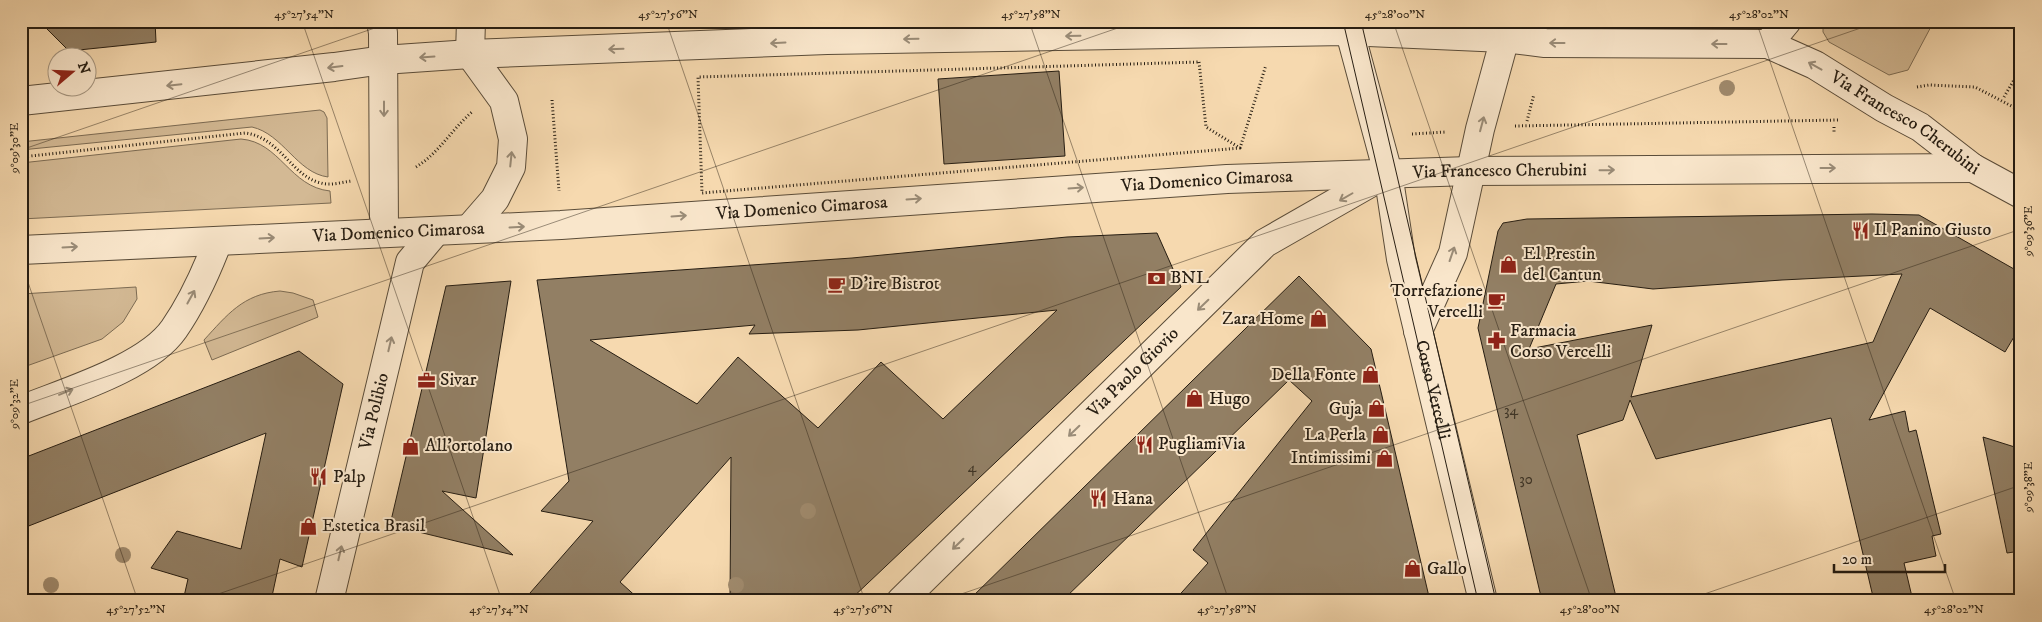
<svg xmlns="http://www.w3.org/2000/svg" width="2042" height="622" viewBox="0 0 2042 622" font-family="'IM FELL DW Pica',serif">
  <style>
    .green { fill: #d3b994; stroke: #7c6b53 }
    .building { fill: #927f64; stroke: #261d12; fill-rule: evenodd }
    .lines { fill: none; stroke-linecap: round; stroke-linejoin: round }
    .minor-casing { stroke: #5a4c39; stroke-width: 30 }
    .path { stroke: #261d12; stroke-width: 3; stroke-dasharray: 1 2.5; stroke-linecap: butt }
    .minor { stroke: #f9e6cb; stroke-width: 28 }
    .tram { stroke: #261d12; stroke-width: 1 }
    .tree { fill: #a08b6e }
    .oneway { stroke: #9a8c78 }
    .ticks { fill: none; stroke: #261d12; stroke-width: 1; stroke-opacity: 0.45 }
    .labels { text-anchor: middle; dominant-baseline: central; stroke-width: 4; stroke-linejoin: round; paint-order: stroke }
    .number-label { font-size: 15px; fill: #413626 }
    .street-label { font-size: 18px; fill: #261d12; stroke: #f9e6cb }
    .poi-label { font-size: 18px; fill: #261d12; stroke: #f9e6cb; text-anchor: start }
    .neatline { fill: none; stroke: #261d12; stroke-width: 2 }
    .ticks-label { font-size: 12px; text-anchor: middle; fill: #261d12 }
  </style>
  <rect width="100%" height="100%" fill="#f6d9af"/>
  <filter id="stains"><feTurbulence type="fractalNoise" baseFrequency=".004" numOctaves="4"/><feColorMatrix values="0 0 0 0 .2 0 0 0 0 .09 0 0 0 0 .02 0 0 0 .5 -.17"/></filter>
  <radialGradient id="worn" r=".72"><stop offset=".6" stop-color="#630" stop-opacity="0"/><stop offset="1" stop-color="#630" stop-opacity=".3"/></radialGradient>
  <!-- green -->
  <path class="green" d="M 1823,21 L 1934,21 L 1908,70 L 1889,75 L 1829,42 L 1823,32 Z
    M 320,110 L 324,112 L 327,118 L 328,177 C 297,173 283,134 252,127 L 21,150 L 21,142 Z
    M 241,139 C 280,142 290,187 330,191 L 331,203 L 21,219 L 21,163 Z
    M 136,287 L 137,299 L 123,322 L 102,339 L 21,368 L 21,294 Z
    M 280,291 L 293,293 L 313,300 L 318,317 L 212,360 L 204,340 C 227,315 243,294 280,291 Z"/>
  <!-- building -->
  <path class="building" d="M 39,21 L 155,21 L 156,42 L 69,51 Z
    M 1059,71 L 1065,156 L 944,164 L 938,79 Z
    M 1872,214 L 1919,215 L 2021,273 L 2021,325 L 2005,352 L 1930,308 L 1869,420 L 1905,411 L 1909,432 L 1916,430 L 1941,534 L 1932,536 L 1936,556 L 1904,563 L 1913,601 L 1874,601 L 1831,418 L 1656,459 L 1630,400 L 1623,420 L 1577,435 L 1617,601 L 1542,601 L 1478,328 L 1498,231 L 1503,223 L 1527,219 ZM 1902,274 L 1873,342 L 1631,397 L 1652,325 L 1529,349 L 1556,284 L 1588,281 L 1653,289 L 1782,280 Z
    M 1157,233 L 1181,287 L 849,601 L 730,601 L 731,457 L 620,582 L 641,601 L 523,601 L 593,521 L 541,511 L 569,481 L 537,280 L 852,258 L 1067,237 ZM 1057,310 L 943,419 L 881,362 L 818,428 L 738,357 L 697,404 L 590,340 L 755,325 L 749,334 L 858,330 Z
    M 1299,276 L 1371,349 L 1430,601 L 1174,601 L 1208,563 L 1193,550 L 1312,401 L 1289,380 L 1062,601 L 968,601 Z
    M 511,281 L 476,498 L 442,491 L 513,555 L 390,525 L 446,286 Z
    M 299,351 L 343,384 L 302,567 L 280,559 L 271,601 L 183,601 L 188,579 L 151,568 L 177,531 L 241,549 L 266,433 L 21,529 L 21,459 Z
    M 1983,437 L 2021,449 L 2021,551 L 2007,553 Z"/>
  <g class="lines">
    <defs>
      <g id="minor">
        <path d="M 381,21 L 383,33 L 384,233"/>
        <path id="s1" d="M 1347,21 L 1388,173 L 1401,259 L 1483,601"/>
        <path d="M 1768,44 L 1787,21"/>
        <path d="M 470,54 L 471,21"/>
        <path id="s2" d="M 21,101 L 334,67 L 383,60 L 470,54 L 827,40 L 1346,31 L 1504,38 L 1545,43 L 1768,44 L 1815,65 L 1884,108 L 1920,127 L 1973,168 L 2021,194"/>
        <path d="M 469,229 L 495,199 L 511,167 L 513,139 L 504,101 L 470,54"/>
        <path id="s3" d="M 21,250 L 561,225 L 1227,179 L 1470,171 L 1973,168"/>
        <path d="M 1418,331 L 1453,253 L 1480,129 L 1509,23"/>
        <path d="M 21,410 C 65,392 147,368 174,329 C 192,303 207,270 218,241"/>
        <path id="s4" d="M 329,601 L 410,262 L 436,231"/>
        <path id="s5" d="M 901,601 L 1265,243 L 1384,175"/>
      </g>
    </defs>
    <!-- minor casing -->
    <use href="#minor" class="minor-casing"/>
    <!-- path -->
    <path class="path" d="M 1199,62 L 1206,127 L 1240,148 L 702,193 L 698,77 Z
      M 1917,87 L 1929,85 L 1975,87 L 2021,111
      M 2004,97 L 2021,68
      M 552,100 L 559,191
      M 1527,121 L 1534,94
      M 1515,126 L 1838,120
      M 1834,127 L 1834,132
      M 1412,134 L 1446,132
      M 1241,145 L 1266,65
      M 21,157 L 245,133 C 280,137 291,176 321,183 C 331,186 342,182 352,181
      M 416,167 C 439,153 452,129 472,112"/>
    <!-- minor -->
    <use href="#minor" class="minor"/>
    <!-- tram -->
    <path class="tram" d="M 1343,21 L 1478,601
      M 1361,21 L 1496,601"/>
  </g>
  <!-- trees -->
  <g class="tree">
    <circle cx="1727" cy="88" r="8"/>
    <circle cx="808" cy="511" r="8"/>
    <circle cx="123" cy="555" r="8"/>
    <circle cx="51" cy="585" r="8"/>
    <circle cx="736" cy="585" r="8"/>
  </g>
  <!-- one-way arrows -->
  <defs><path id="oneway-shaft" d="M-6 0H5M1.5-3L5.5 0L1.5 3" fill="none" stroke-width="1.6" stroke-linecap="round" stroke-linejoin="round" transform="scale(1.25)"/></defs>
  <g class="oneway">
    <use href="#oneway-shaft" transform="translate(1073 36) rotate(179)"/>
    <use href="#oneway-shaft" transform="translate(911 39) rotate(179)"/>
    <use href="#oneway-shaft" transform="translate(778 43) rotate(177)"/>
    <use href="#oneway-shaft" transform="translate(1557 43) rotate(-180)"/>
    <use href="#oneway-shaft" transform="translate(1719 44) rotate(180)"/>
    <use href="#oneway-shaft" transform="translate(616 49) rotate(178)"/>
    <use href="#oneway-shaft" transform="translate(427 57) rotate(176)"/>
    <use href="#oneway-shaft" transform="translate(1815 66) rotate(-151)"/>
    <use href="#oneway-shaft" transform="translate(335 67) rotate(173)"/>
    <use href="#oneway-shaft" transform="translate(174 85) rotate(174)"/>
    <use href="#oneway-shaft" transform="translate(384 109) rotate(90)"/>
    <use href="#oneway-shaft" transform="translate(1482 124) rotate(-75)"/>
    <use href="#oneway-shaft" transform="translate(511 159) rotate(-84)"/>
    <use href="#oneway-shaft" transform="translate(1828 168)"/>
    <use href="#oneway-shaft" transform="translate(1607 170) rotate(-1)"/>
    <use href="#oneway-shaft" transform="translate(1076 188) rotate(-4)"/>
    <use href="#oneway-shaft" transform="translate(1346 197) rotate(150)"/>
    <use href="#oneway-shaft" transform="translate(914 199) rotate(-4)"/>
    <use href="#oneway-shaft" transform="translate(679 216) rotate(-4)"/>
    <use href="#oneway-shaft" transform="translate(517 227) rotate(-3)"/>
    <use href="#oneway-shaft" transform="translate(267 238) rotate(-3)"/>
    <use href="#oneway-shaft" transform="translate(70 247) rotate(-3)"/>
    <use href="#oneway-shaft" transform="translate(1452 254) rotate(-71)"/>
    <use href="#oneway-shaft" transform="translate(191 297) rotate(-61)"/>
    <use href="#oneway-shaft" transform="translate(1203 305) rotate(136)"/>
    <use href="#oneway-shaft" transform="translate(390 344) rotate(-77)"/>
    <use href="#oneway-shaft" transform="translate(66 392) rotate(-22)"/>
    <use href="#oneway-shaft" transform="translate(1074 431) rotate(136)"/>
    <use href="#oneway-shaft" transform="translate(958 544) rotate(136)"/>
    <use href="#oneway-shaft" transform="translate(340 553) rotate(-77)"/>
  </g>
  <!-- ticks -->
  <path class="ticks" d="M 302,21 L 502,601M 666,21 L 865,601M 1029,21 L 1229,601M 1393,21 L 1592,601M 1756,21 L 1956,601M 21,150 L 395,21M 21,262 L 138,601M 21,406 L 1138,21M 198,601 L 1881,21M 941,601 L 2021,229M 1684,601 L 2021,485"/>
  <!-- icons -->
  <defs>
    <symbol id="restaurant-bare" viewBox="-9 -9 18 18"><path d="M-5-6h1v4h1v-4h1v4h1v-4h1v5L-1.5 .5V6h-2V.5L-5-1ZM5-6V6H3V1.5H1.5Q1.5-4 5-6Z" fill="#8f2418" stroke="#f9e6cb" stroke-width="2.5" paint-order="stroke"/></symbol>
    <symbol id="shop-bare" viewBox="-9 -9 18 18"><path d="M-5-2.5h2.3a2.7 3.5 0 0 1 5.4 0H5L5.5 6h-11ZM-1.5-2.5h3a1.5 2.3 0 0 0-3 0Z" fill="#8f2418" stroke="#f9e6cb" stroke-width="2.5" paint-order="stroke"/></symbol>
    <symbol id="bank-bare" viewBox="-9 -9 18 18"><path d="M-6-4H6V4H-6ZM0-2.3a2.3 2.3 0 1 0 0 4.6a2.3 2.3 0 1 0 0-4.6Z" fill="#8f2418" stroke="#f9e6cb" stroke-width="2.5" paint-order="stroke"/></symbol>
    <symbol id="cafe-bare" viewBox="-9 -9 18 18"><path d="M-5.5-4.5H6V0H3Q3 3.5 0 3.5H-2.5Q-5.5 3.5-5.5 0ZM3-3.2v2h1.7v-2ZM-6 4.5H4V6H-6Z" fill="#8f2418" stroke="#f9e6cb" stroke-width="2.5" paint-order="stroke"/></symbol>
    <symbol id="pharmacy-bare" viewBox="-9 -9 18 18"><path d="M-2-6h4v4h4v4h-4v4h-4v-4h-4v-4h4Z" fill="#8f2418" stroke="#f9e6cb" stroke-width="2.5" paint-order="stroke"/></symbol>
    <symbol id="office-bare" viewBox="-9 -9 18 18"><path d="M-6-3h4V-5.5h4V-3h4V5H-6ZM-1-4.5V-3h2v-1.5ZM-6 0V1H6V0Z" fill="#8f2418" stroke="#f9e6cb" stroke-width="2.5" paint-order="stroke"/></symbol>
  </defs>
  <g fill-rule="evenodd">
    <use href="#restaurant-bare" x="1848" y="218" width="25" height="25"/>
    <use href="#shop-bare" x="1496" y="252" width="25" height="25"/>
    <use href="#bank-bare" x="1144" y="266" width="25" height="25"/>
    <use href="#cafe-bare" x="824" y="272" width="25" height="25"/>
    <use href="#cafe-bare" x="1484" y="288" width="25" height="25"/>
    <use href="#shop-bare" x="1306" y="306" width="25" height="25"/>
    <use href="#pharmacy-bare" x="1484" y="328" width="25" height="25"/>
    <use href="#shop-bare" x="1358" y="362" width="25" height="25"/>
    <use href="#office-bare" x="414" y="368" width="25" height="25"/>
    <use href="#shop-bare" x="1182" y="386" width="25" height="25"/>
    <use href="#shop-bare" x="1364" y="396" width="25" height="25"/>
    <use href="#shop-bare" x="1368" y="422" width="25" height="25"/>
    <use href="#restaurant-bare" x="1132" y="432" width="25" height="25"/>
    <use href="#shop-bare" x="398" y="434" width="25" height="25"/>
    <use href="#shop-bare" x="1372" y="446" width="25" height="25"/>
    <use href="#restaurant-bare" x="306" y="464" width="25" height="25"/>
    <use href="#restaurant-bare" x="1086" y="486" width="25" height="25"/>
    <use href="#shop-bare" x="296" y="514" width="25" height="25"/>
    <use href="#shop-bare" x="1400" y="556" width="25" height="25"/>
  </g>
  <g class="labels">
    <!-- number labels -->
    <g class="number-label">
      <text x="1511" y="410">34</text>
      <text x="972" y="467">4</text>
      <text x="1526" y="479">30</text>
    </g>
    <!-- street labels -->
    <g class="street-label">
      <text stroke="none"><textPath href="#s2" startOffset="1909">Via Francesco Cherubini</textPath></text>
      <text stroke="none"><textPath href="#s3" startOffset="1481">Via Francesco Cherubini</textPath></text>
      <text stroke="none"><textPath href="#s3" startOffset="1188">Via Domenico Cimarosa</textPath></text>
      <text stroke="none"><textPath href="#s3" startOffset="782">Via Domenico Cimarosa</textPath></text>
      <text stroke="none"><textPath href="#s3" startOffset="378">Via Domenico Cimarosa</textPath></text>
      <text stroke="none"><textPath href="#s5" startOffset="326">Via Paolo Giovio</textPath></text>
      <text stroke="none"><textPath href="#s1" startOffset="379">Corso Vercelli</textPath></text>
      <text stroke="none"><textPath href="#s4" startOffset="195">Via Polibio</textPath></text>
    </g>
    <!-- poi labels -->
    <g class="poi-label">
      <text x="1874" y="230">Il Panino Giusto</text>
      <text x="1523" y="254">El Prestin<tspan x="1523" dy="21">del Cantun</tspan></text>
      <text x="1170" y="278">BNL</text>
      <text x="850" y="284">D'ire Bistrot</text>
      <text x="1483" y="291" text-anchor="end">Torrefazione<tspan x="1483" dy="21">Vercelli</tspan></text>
      <text x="1304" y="319" text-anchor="end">Zara Home</text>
      <text x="1510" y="331">Farmacia<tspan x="1510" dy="21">Corso Vercelli</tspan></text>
      <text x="1356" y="375" text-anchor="end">Della Fonte</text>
      <text x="440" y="380">Sivar</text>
      <text x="1209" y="399">Hugo</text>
      <text x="1362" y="409" text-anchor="end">Guja</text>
      <text x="1366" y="435" text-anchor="end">La Perla</text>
      <text x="1158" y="444">PugliamiVia</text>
      <text x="425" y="446">All'ortolano</text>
      <text x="1371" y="458" text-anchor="end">Intimissimi</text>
      <text x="333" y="477">Palp</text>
      <text x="1113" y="499">Hana</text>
      <text x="322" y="526">Estetica Brasil</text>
      <text x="1427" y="569">Gallo</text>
    </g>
  </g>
  <!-- margin -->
  <rect width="2042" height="622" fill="none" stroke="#f6d9af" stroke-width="55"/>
  <!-- north arrow -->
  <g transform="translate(72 72) rotate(71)"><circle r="24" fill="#f9e6cb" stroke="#a59681"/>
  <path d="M0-4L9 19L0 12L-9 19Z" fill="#8f2418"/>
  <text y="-8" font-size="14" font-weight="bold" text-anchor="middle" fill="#261d12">N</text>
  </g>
  <!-- scale -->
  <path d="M1834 564v8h111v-8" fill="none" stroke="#261d12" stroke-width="2.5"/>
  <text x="1842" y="564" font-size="15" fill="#261d12" stroke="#f9e6cb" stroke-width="4" paint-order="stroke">20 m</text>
  <rect x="28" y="28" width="1986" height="566" class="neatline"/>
  <g class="ticks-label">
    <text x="304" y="18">45°27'54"N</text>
    <text x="668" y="18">45°27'56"N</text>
    <text x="1031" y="18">45°27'58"N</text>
    <text x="1395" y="18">45°28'00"N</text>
    <text x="1759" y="18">45°28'02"N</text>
    <text transform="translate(14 148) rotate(-90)" y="4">9°09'30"E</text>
    <text transform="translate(2028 231) rotate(-90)" y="4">9°09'36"E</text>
    <text transform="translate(14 404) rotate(-90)" y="4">9°09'32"E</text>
    <text transform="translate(2028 487) rotate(-90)" y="4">9°09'38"E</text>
    <text x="136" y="613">45°27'52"N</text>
    <text x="499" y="613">45°27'54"N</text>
    <text x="863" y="613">45°27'56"N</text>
    <text x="1227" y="613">45°27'58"N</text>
    <text x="1590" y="613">45°28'00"N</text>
    <text x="1954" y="613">45°28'02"N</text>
  </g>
  <rect width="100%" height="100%" filter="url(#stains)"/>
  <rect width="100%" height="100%" fill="url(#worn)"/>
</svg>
